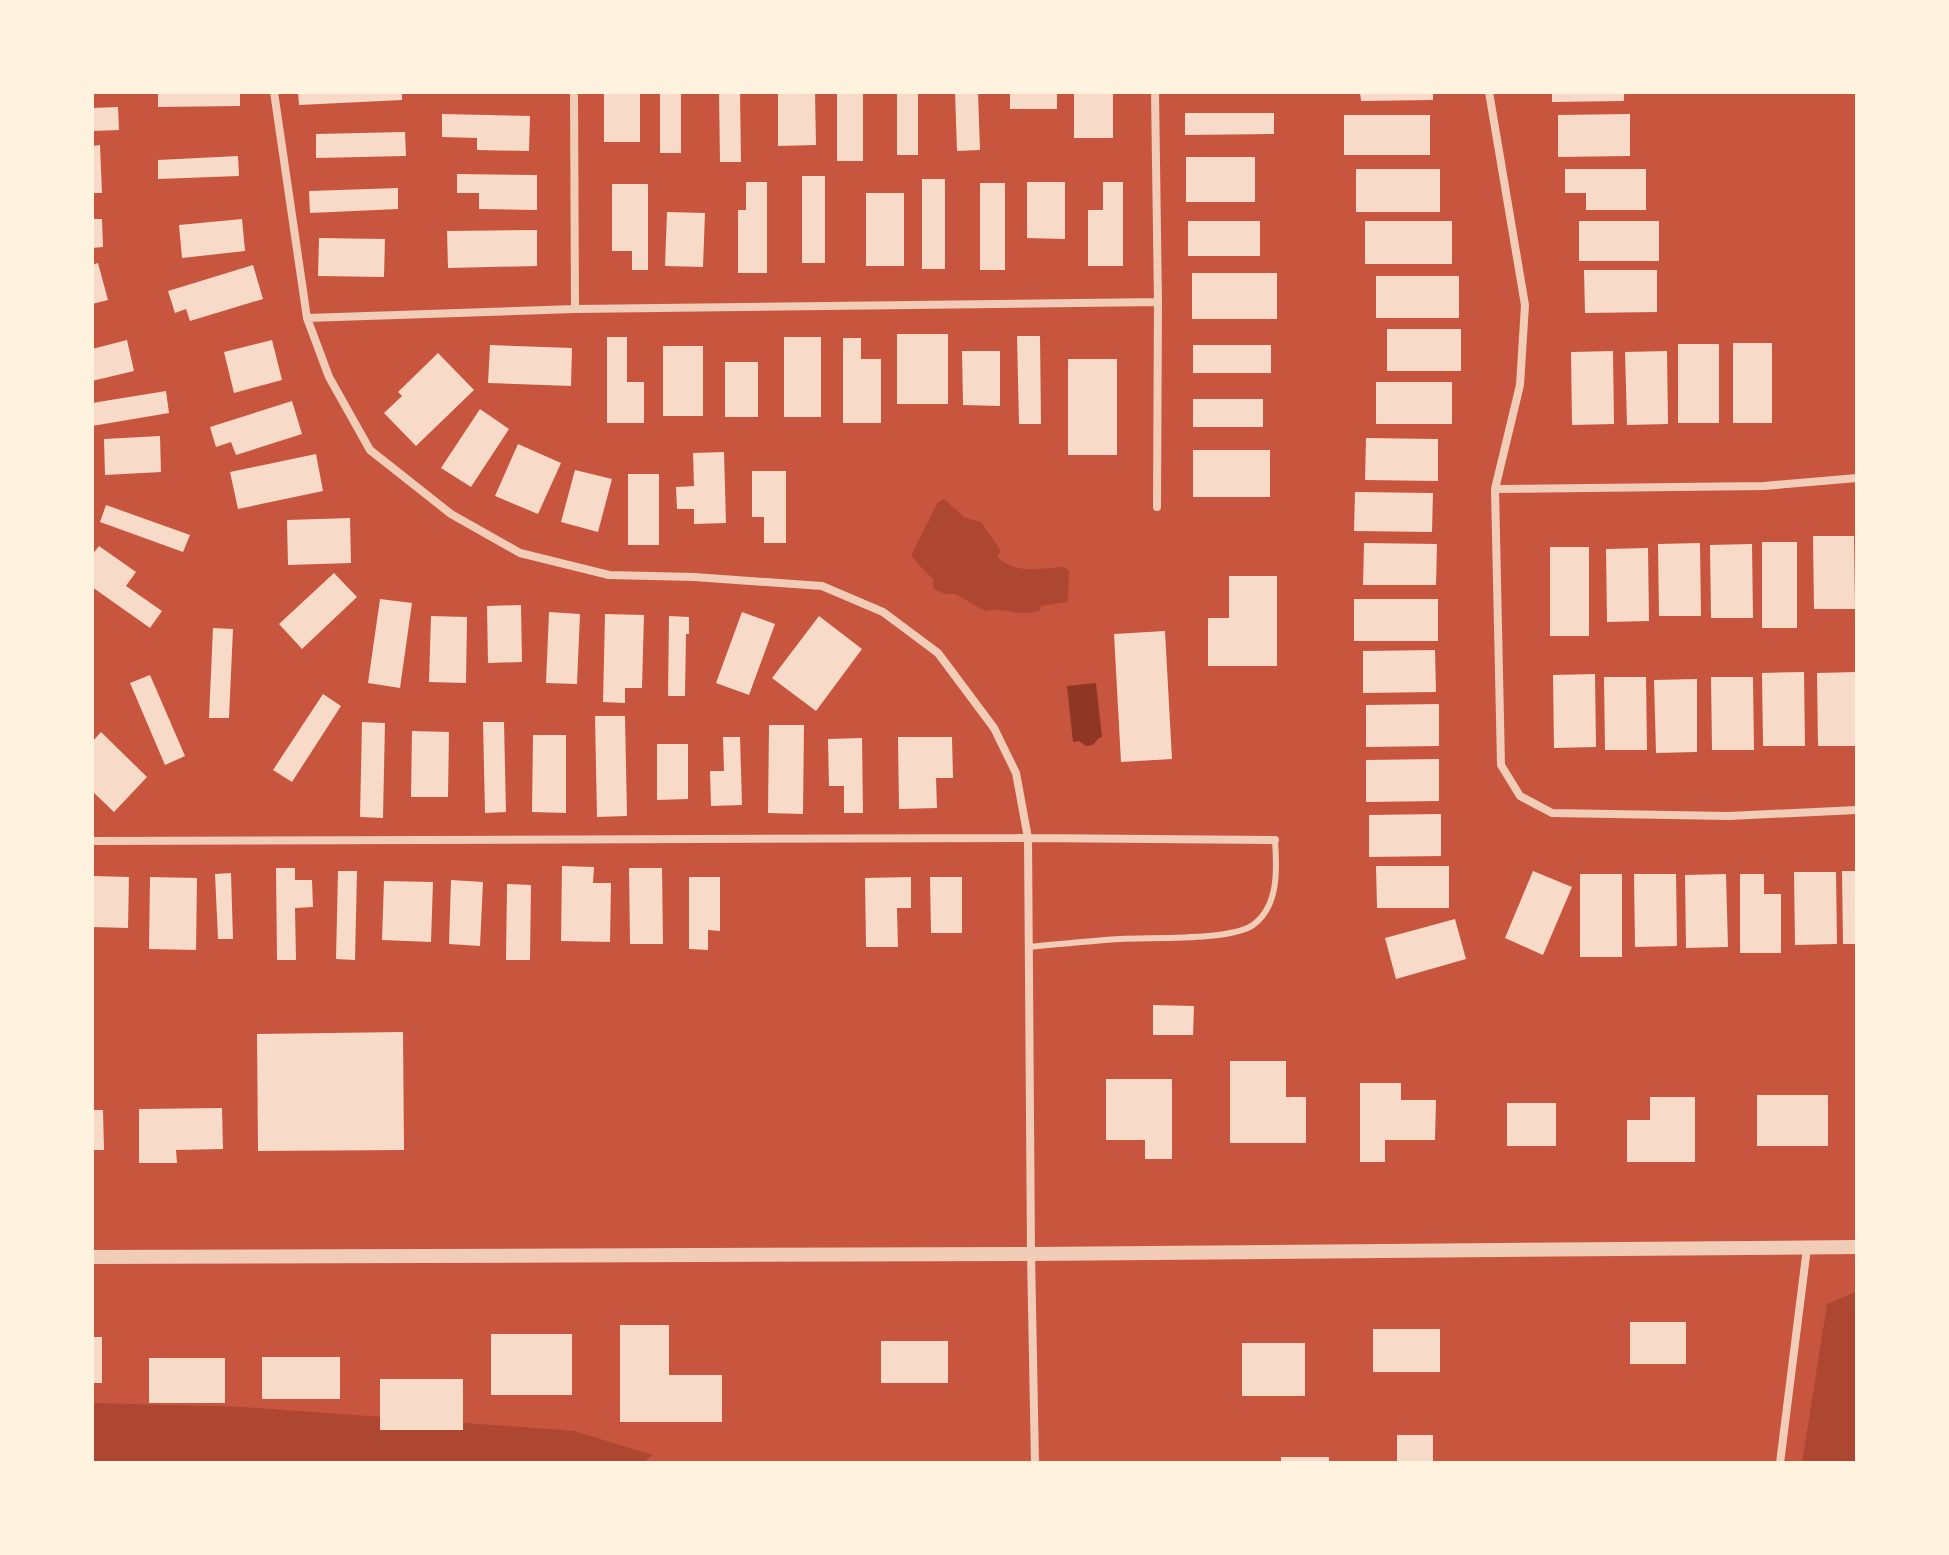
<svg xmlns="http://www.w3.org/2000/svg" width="1949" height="1555" viewBox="0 0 1949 1555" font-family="'Archivo Narrow',sans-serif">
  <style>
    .green { fill: #ae4732 }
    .water { fill: #8f3625 }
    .building { fill: #f7dbc8 }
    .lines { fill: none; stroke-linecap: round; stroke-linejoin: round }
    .service { stroke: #f1ccb7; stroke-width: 6 }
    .minor { stroke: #f1ccb7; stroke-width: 8 }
    .tertiary { stroke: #f1ccb7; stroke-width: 14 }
  </style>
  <rect width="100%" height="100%" fill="#c8553d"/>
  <!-- green -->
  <path class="green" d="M 944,499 L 965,518 L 981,522 L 1001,551 L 997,556 C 1014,575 1041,568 1064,567 L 1069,571 L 1068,602 L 1041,606 L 1039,611 C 1015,617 1005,606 985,611 L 955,594 L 944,594 L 933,588 L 933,579 L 917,563 L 911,555 L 938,502 Z
    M 1857,1291 L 1857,1463 L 1802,1463 L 1827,1304 Z
    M 92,1403 L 242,1407 L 548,1429 L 574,1431 L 653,1455 L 642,1463 L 92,1463 Z"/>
  <!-- water -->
  <path class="water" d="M 1096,683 L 1102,737 L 1099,738 L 1093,745 L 1086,746 L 1079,741 L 1073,742 L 1067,686 Z"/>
  <!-- building -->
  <path class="building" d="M 158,92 L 240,92 L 240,106 L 158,107 Z
    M 298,92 L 402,92 L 402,100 L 299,105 Z
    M 604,92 L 640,92 L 640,142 L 604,142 Z
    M 660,92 L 681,92 L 681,153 L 660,153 Z
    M 719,92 L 740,92 L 741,162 L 720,162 Z
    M 778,92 L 815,92 L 816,145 L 778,146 Z
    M 837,92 L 863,92 L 863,161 L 837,161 Z
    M 897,92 L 918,92 L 918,155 L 897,155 Z
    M 955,92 L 978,92 L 980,150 L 957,151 Z
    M 1010,92 L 1057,92 L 1057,109 L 1010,109 Z
    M 1074,92 L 1113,92 L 1113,138 L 1074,138 Z
    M 1360,92 L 1433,92 L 1433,100 L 1361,101 Z
    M 1552,92 L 1624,92 L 1624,101 L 1552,102 Z
    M 118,107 L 119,130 L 92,131 L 92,108 Z
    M 1185,113 L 1274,113 L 1274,134 L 1185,135 Z
    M 442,114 L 530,116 L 529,151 L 477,150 L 477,138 L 442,137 Z
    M 1630,114 L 1630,156 L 1558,157 L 1558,115 Z
    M 1344,115 L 1430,115 L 1430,155 L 1344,155 Z
    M 405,132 L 406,156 L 316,158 L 316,134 Z
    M 100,145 L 102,193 L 92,193 L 92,146 Z
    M 238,156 L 239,176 L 158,179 L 158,160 Z
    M 1186,157 L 1255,157 L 1255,202 L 1186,202 Z
    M 1356,169 L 1440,169 L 1440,212 L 1356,212 Z
    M 1565,169 L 1646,169 L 1646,210 L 1586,210 L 1586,193 L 1565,193 Z
    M 457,174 L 537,175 L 537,210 L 479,209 L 479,193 L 457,193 Z
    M 802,176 L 825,176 L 825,263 L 802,263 Z
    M 922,179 L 945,179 L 945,269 L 922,269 Z
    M 746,182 L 767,182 L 767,273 L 738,273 L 738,210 L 746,210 Z
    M 1027,182 L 1065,182 L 1065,239 L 1027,238 Z
    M 1103,182 L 1123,182 L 1123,266 L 1088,266 L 1088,210 L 1103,210 Z
    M 980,183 L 1005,183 L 1005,270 L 980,270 Z
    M 612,184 L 648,184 L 648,270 L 632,270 L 632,251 L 612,251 Z
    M 398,188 L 398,209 L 310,213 L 309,191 Z
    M 866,193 L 904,193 L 904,266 L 866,266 Z
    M 667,212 L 705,213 L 703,267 L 665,266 Z
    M 92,219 L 102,219 L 103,247 L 92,248 Z
    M 242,219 L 245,251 L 182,258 L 179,225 Z
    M 1188,221 L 1260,221 L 1260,256 L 1188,256 Z
    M 1365,221 L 1452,221 L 1452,264 L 1365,264 Z
    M 1579,221 L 1659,221 L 1659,261 L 1579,261 Z
    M 537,230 L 537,266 L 448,268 L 447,231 Z
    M 319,238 L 385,239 L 384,277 L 318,276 Z
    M 98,263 L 108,300 L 92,304 L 92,265 Z
    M 253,265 L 263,299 L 190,321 L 186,309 L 175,313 L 168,291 Z
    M 1584,270 L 1657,270 L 1657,312 L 1585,313 Z
    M 1192,273 L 1277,273 L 1277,319 L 1192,319 Z
    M 1376,276 L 1459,276 L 1459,318 L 1376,318 Z
    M 1387,329 L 1461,329 L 1461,371 L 1387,371 Z
    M 897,334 L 948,334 L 948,404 L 897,404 Z
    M 1017,336 L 1040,336 L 1041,424 L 1019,424 Z
    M 607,337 L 627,337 L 627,382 L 644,382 L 644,423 L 607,423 Z
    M 784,337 L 821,337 L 821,417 L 784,417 Z
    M 843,338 L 861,338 L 861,359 L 881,359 L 881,423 L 843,423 Z
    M 127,340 L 134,371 L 92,381 L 92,349 Z
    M 272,340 L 282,380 L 234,393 L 224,352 Z
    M 1733,343 L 1772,343 L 1772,423 L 1733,423 Z
    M 1678,344 L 1719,344 L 1719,423 L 1678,423 Z
    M 490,345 L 572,348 L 571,386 L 488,383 Z
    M 1193,345 L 1271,345 L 1271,373 L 1193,373 Z
    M 663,346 L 703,346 L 703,416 L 663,416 Z
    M 962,351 L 1000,351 L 1000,406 L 963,405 Z
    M 1613,351 L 1614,424 L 1572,425 L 1571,352 Z
    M 1667,351 L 1668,424 L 1627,425 L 1625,352 Z
    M 438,353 L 474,390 L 416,446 L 384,413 L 402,396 L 398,392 Z
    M 1068,359 L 1117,359 L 1117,455 L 1068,455 Z
    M 725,362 L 758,362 L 758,417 L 725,417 Z
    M 1376,382 L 1452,382 L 1452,424 L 1376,424 Z
    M 166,391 L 169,413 L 92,426 L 92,403 Z
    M 1193,399 L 1263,399 L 1263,427 L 1193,427 Z
    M 292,401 L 302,434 L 236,455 L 231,442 L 216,447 L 210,427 Z
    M 480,409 L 509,429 L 471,487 L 441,468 Z
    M 160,436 L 161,472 L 105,475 L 104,439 Z
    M 1366,438 L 1438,439 L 1438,481 L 1365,480 Z
    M 518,444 L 561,463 L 538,514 L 495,496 Z
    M 1193,450 L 1270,450 L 1270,497 L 1193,497 Z
    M 724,452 L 726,523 L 694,524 L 694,509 L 677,509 L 676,487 L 694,486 L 693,453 Z
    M 316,454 L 323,491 L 238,509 L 230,472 Z
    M 575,470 L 612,479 L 598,532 L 561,522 Z
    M 752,471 L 786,471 L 786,543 L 764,543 L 764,517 L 752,517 Z
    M 628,474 L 659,474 L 659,545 L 628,545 Z
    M 1355,492 L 1433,493 L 1432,532 L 1354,531 Z
    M 106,505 L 190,535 L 183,552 L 100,522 Z
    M 350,518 L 351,563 L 288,565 L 287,520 Z
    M 1813,536 L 1854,536 L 1855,609 L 1814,609 Z
    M 1762,542 L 1797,542 L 1797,628 L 1762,628 Z
    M 1364,543 L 1437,544 L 1436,585 L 1363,585 Z
    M 1700,543 L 1701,616 L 1659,616 L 1658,544 Z
    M 1752,544 L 1753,618 L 1711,618 L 1710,545 Z
    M 99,546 L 136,572 L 126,586 L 162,611 L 150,628 L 92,587 L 92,555 Z
    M 1550,547 L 1589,547 L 1589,636 L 1550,636 Z
    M 1648,548 L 1649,621 L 1607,622 L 1606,549 Z
    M 334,573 L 357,597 L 302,649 L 279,624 Z
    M 1229,576 L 1277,576 L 1277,666 L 1208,666 L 1208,618 L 1229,618 Z
    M 380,599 L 412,603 L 400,688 L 368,683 Z
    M 1354,599 L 1438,599 L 1438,641 L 1354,641 Z
    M 521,605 L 522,662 L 488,663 L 487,606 Z
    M 549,612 L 580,614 L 577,684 L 546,683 Z
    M 742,612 L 775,624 L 749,695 L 716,683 Z
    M 605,614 L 644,615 L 642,688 L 625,688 L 625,703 L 603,702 Z
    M 431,616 L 467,617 L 466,683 L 429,682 Z
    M 669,616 L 689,617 L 689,634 L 686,634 L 685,696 L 668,696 Z
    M 819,616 L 862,649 L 816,711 L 772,678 Z
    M 213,628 L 233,629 L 229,718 L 209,718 Z
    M 1165,631 L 1172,759 L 1121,762 L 1114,634 Z
    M 1435,650 L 1436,692 L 1363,693 L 1363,651 Z
    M 1804,672 L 1805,746 L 1763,746 L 1762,673 Z
    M 1857,672 L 1857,746 L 1818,746 L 1817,673 Z
    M 1595,674 L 1596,747 L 1554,748 L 1553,675 Z
    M 150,675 L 185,756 L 165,765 L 130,683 Z
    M 1604,677 L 1646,677 L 1647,750 L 1605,750 Z
    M 1711,677 L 1753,677 L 1754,750 L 1712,750 Z
    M 1697,679 L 1697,752 L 1656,753 L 1654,680 Z
    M 323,694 L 341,706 L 292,782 L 273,770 Z
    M 1439,704 L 1439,746 L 1366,747 L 1366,705 Z
    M 595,716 L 625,716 L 627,816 L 597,817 Z
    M 362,722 L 385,723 L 383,818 L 360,817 Z
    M 483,722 L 504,722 L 506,812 L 485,813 Z
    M 769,725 L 804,725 L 803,814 L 768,813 Z
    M 412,731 L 449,732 L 448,797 L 411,797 Z
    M 101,732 L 147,777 L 114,812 L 92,791 L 92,742 Z
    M 533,735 L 566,735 L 566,813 L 532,812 Z
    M 723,737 L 740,737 L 742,805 L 711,806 L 710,771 L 724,771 Z
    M 898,737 L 952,737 L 953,778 L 936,778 L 937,808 L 899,809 Z
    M 862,738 L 863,813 L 844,813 L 844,786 L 829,786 L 828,739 Z
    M 657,744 L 688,744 L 688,799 L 657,800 Z
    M 1439,759 L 1439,801 L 1366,802 L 1366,760 Z
    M 1441,814 L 1441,856 L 1369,857 L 1369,815 Z
    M 562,866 L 594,867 L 593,883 L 611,883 L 610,942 L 561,941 Z
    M 1376,866 L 1449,866 L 1449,908 L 1377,908 Z
    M 276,868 L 295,868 L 295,880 L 312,880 L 313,907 L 295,908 L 296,960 L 277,960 Z
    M 629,868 L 662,868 L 663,944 L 630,944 Z
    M 338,871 L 357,871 L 355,960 L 336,959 Z
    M 1533,871 L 1572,887 L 1543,955 L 1505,938 Z
    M 1842,871 L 1857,871 L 1857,944 L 1843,944 Z
    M 1794,872 L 1836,872 L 1837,944 L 1795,945 Z
    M 231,873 L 233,939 L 218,939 L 215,874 Z
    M 1580,874 L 1622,874 L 1622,957 L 1580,957 Z
    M 1634,874 L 1676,874 L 1677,946 L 1635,947 Z
    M 1726,874 L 1728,947 L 1686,948 L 1685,875 Z
    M 1740,874 L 1764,874 L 1764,894 L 1781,894 L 1781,953 L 1740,953 Z
    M 92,876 L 129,877 L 128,928 L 92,927 Z
    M 150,877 L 197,878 L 196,950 L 149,949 Z
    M 689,877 L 720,877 L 720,931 L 708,930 L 708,950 L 689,949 Z
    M 911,877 L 911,908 L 897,908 L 898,947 L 866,947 L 865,878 Z
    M 930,877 L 962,877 L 962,933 L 931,933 Z
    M 451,880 L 483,882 L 480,946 L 449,944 Z
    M 384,881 L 433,882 L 431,942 L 382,940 Z
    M 507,884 L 531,885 L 530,960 L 506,960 Z
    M 1455,919 L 1466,959 L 1396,979 L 1385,938 Z
    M 1153,1005 L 1194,1006 L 1193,1035 L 1153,1035 Z
    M 403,1032 L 404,1150 L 258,1151 L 257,1034 Z
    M 1230,1061 L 1286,1061 L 1286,1097 L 1306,1097 L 1306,1143 L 1230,1143 Z
    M 1106,1079 L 1172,1079 L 1172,1159 L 1145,1159 L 1145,1140 L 1106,1140 Z
    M 1360,1083 L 1401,1083 L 1401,1100 L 1436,1100 L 1435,1140 L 1385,1140 L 1385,1162 L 1360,1162 Z
    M 1757,1095 L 1828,1095 L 1828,1146 L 1757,1146 Z
    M 1650,1097 L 1695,1097 L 1695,1162 L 1627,1162 L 1627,1120 L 1650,1120 Z
    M 1507,1103 L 1556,1103 L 1556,1146 L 1507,1146 Z
    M 222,1108 L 223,1149 L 176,1150 L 177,1163 L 139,1163 L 139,1109 Z
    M 92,1110 L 103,1110 L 104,1150 L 92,1150 Z
    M 1630,1322 L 1686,1322 L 1686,1364 L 1630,1364 Z
    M 620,1325 L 669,1325 L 669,1375 L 722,1375 L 722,1422 L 620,1422 Z
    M 1373,1329 L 1440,1329 L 1440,1372 L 1373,1372 Z
    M 491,1334 L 572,1334 L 572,1395 L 491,1395 Z
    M 92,1337 L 102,1337 L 102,1383 L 92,1383 Z
    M 881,1341 L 948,1341 L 948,1383 L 881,1383 Z
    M 1242,1343 L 1305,1343 L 1305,1396 L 1242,1396 Z
    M 262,1357 L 340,1357 L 340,1399 L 262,1399 Z
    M 149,1358 L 225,1358 L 225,1403 L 149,1403 Z
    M 380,1379 L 463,1379 L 463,1430 L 380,1430 Z
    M 1397,1435 L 1433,1435 L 1433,1463 L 1397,1463 Z
    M 1281,1457 L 1329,1457 L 1329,1463 L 1281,1463 Z"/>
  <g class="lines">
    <!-- service -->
    <path class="service" d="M 1029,947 C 1059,944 1090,941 1120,939 C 1151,937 1230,941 1253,925 C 1279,906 1277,869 1275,840"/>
    <!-- minor -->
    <path class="minor" d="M 274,92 L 307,318 L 329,377 L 370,450 L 451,514 L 520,553 L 609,575 L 694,577 L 822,586 L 883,612 L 938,653 L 994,728 L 1016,773 L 1028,838 L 1031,1254 L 1035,1463
      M 574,92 L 575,309
      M 1155,92 L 1158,302 L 1157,507
      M 1489,92 L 1525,305 L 1520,385 L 1495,489 L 1501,765 L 1520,796 L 1552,813 L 1729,816 L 1857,810
      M 307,318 L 575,309 L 1158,302
      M 1495,489 L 1764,486 L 1857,478
      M 92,841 L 1028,838 L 1275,840
      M 1780,1463 L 1807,1248"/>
    <!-- tertiary -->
    <path class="tertiary" d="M 92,1257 L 1031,1254 L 1857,1247"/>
  </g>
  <!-- border -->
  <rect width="1949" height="1555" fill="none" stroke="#fff3e0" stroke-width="188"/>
</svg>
